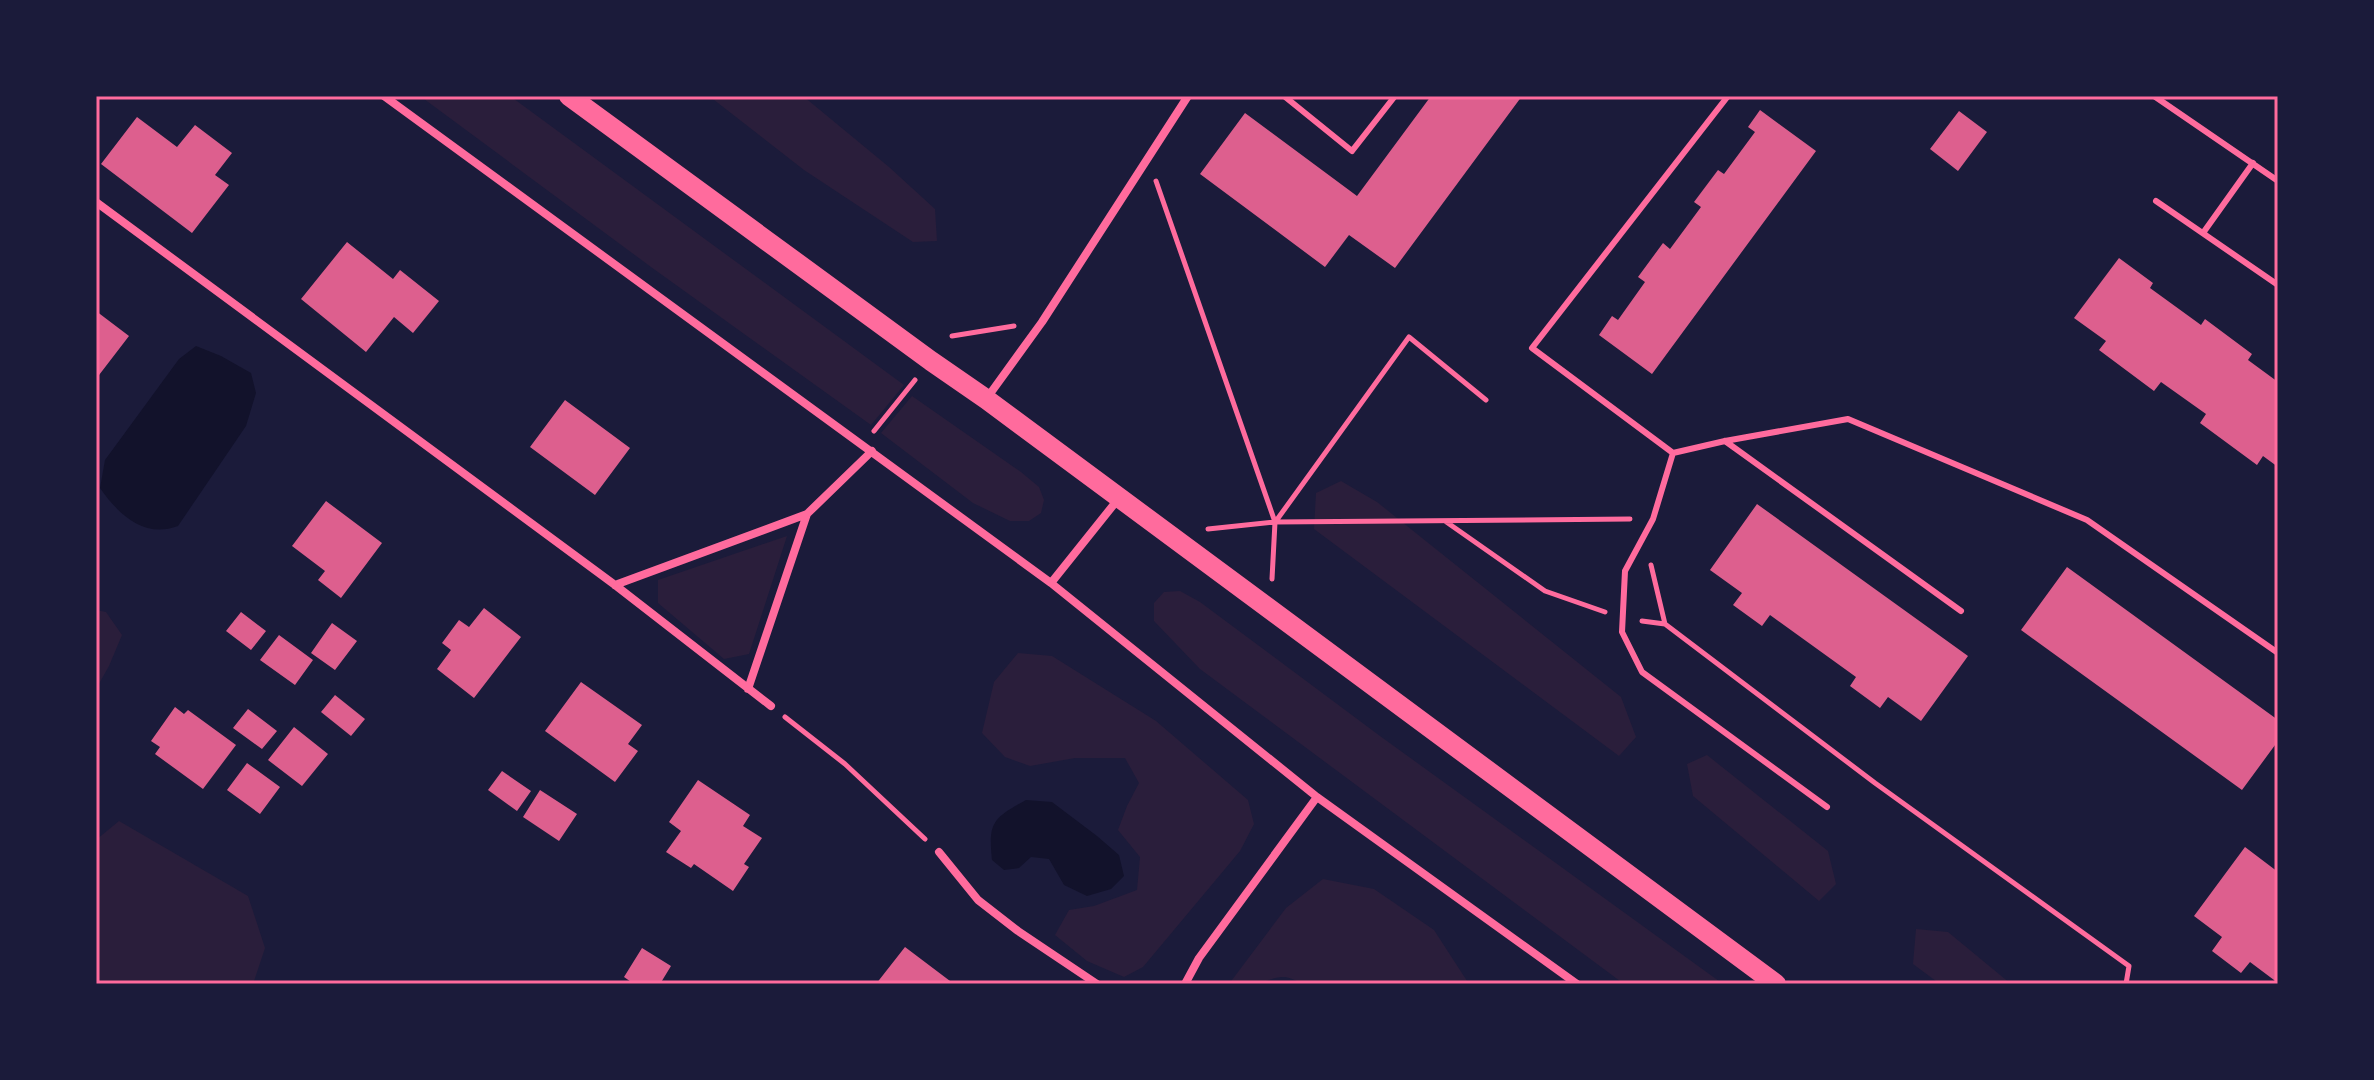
<svg xmlns="http://www.w3.org/2000/svg" width="2374" height="1080" viewBox="0 0 2374 1080" font-family="Montserrat,sans-serif">
  <style>
    .green { fill: #2a1e3b }
    .water { fill: #12122b }
    .building { fill: #dd5f8e }
    .lines { fill: none; stroke-linecap: round; stroke-linejoin: round }
    .path { stroke: #ff6b9d; stroke-width: 5 }
    .service { stroke: #ff6b9d; stroke-width: 6 }
    .minor { stroke: #ff6b9d; stroke-width: 8 }
    .primary { stroke: #ff6b9d; stroke-width: 20 }
    .neatline { fill: none; stroke: #ff6b9d; stroke-width: 3 }
  </style>
  <rect width="100%" height="100%" fill="#1b1b3a"/>
  <!-- green -->
  <path class="green" d="M 420,96 L 510,96 L 904,385 L 871,425 L 651,267 Z
    M 709,96 L 803,96 L 889,167 L 935,209 L 937,241 L 913,242 L 804,170 Z
    M 912,396 L 1021,472 L 1039,487 L 1044,500 L 1041,513 L 1029,521 L 1010,521 L 973,503 L 881,433 Z
    M 1341,481 L 1377,502 L 1621,697 L 1636,737 L 1619,756 L 1314,529 L 1316,493 Z
    M 787,536 L 749,654 L 724,659 L 658,603 L 658,580 Z
    M 1180,591 L 1200,602 L 1380,736 L 1723,984 L 1624,984 L 1200,669 L 1154,621 L 1154,603 L 1164,592 Z
    M 96,610 L 106,612 L 122,635 L 109,666 L 96,689 Z
    M 1018,653 L 1052,656 L 1156,721 L 1248,800 L 1254,824 L 1240,851 L 1143,967 L 1124,977 L 1087,961 L 1055,935 L 1069,910 L 1094,906 L 1137,890 L 1140,857 L 1118,830 L 1127,806 L 1139,783 L 1125,758 L 1075,758 L 1030,766 L 1005,757 L 982,733 L 994,682 Z
    M 1707,755 L 1828,851 L 1836,884 L 1819,901 L 1693,796 L 1687,764 Z
    M 119,821 L 248,896 L 265,948 L 253,984 L 96,984 L 96,840 Z
    M 1323,879 L 1374,889 L 1434,930 L 1469,984 L 1302,984 C 1282,972 1277,978 1257,984 C 1249,986 1237,984 1229,984 L 1286,908 Z
    M 1916,929 L 1948,932 L 2011,984 L 1940,984 L 1913,964 Z"/>
  <!-- water -->
  <path class="water" d="M 196,346 L 221,356 L 251,373 L 256,393 L 246,426 L 178,526 C 144,539 118,514 100,488 L 105,460 L 179,359 Z
    M 1026,800 L 1052,802 L 1097,836 L 1119,855 L 1124,876 L 1111,889 L 1087,896 L 1064,885 L 1049,859 L 1031,857 L 1019,868 L 1004,870 L 992,860 C 988,822 993,818 1026,800 Z"/>
  <!-- building -->
  <path class="building" d="M 1431,96 L 1522,96 L 1395,268 L 1349,235 L 1325,267 L 1200,174 L 1245,113 L 1357,196 Z
    M 1760,110 L 1816,151 L 1652,374 L 1599,335 L 1612,316 L 1618,320 L 1645,282 L 1638,277 L 1663,243 L 1670,249 L 1701,207 L 1694,202 L 1718,170 L 1724,174 L 1755,132 L 1748,127 Z
    M 1959,111 L 1987,132 L 1958,171 L 1930,149 Z
    M 137,117 L 177,147 L 195,125 L 232,153 L 215,175 L 229,185 L 192,233 L 101,164 Z
    M 347,242 L 393,279 L 400,270 L 439,301 L 413,333 L 394,317 L 366,352 L 301,299 Z
    M 2119,258 L 2153,283 L 2150,288 L 2201,325 L 2205,319 L 2252,354 L 2248,360 L 2278,382 L 2278,467 L 2263,456 L 2257,465 L 2200,423 L 2206,414 L 2161,382 L 2154,391 L 2099,350 L 2106,341 L 2074,318 Z
    M 96,311 L 129,336 L 96,379 Z
    M 565,400 L 630,448 L 595,495 L 530,447 Z
    M 326,501 L 382,543 L 341,598 L 318,580 L 325,571 L 292,546 Z
    M 1757,504 L 1968,656 L 1921,721 L 1888,697 L 1880,708 L 1850,686 L 1856,677 L 1770,615 L 1762,626 L 1733,605 L 1742,593 L 1710,570 Z
    M 2067,567 L 2278,720 L 2278,741 L 2242,790 L 2021,630 Z
    M 484,608 L 521,637 L 474,698 L 437,669 L 451,650 L 442,643 L 459,620 L 469,627 Z
    M 241,612 L 266,631 L 251,650 L 226,631 Z
    M 332,623 L 357,641 L 335,670 L 311,653 Z
    M 279,635 L 313,660 L 295,685 L 260,660 Z
    M 581,682 L 642,725 L 628,744 L 638,751 L 615,782 L 545,731 Z
    M 335,695 L 365,719 L 351,736 L 321,712 Z
    M 175,707 L 184,714 L 188,710 L 236,745 L 203,789 L 155,754 L 160,747 L 151,741 Z
    M 248,709 L 277,731 L 262,749 L 233,728 Z
    M 294,727 L 328,754 L 302,786 L 268,760 Z
    M 247,763 L 280,787 L 260,814 L 227,790 Z
    M 502,771 L 531,791 L 517,811 L 488,790 Z
    M 698,780 L 750,815 L 743,826 L 762,838 L 744,864 L 749,867 L 733,891 L 694,864 L 691,868 L 666,852 L 681,831 L 669,822 Z
    M 540,790 L 577,814 L 559,841 L 523,817 Z
    M 2245,847 L 2278,872 L 2278,983 L 2250,962 L 2241,973 L 2212,951 L 2222,937 L 2194,916 Z
    M 905,947 L 954,984 L 876,984 Z
    M 642,948 L 671,966 L 660,984 L 634,984 L 624,977 Z"/>
  <g class="lines">
    <!-- path -->
    <path class="path" d="M 1156,181 L 1275,522 L 1272,579
      M 952,336 L 1014,326
      M 874,431 L 915,380
      M 1276,521 L 1409,337 L 1486,400
      M 1445,521 L 1545,591 L 1605,612
      M 1208,529 L 1275,522 L 1630,519
      M 1651,565 L 1665,624 L 1875,783 L 2129,966 L 2126,984
      M 1642,621 L 1665,624
      M 785,717 L 845,764 L 925,839"/>
    <!-- service -->
    <path class="service" d="M 1284,96 L 1352,151 L 1395,96
      M 1728,96 L 1532,348 L 1673,453 L 1725,441 L 1848,419 L 2087,520 L 2278,653
      M 2154,96 L 2278,181
      M 2156,201 L 2278,285
      M 2203,233 L 2253,163
      M 1725,441 L 1961,611
      M 1673,453 L 1653,519 L 1625,571 L 1622,632 L 1642,672 L 1827,807"/>
    <!-- minor -->
    <path class="minor" d="M 384,96 L 1051,583 L 1317,797 L 1577,984
      M 96,202 L 615,585 L 771,706
      M 987,398 L 1042,322 L 1188,96
      M 1051,583 L 1119,498
      M 615,585 L 807,514
      M 748,689 L 807,514 L 872,451
      M 939,852 L 978,900 L 1018,931 L 1097,984
      M 1185,984 L 1199,958 L 1317,797"/>
    <!-- primary -->
    <path class="primary" d="M 569,96 L 931,361 L 986,399 L 1776,984"/>
  </g>
  <!-- border -->
  <rect width="2374" height="1080" fill="none" stroke="#1b1b3a" stroke-width="196"/>
  <rect x="98" y="98" width="2178" height="884" class="neatline"/>
</svg>
